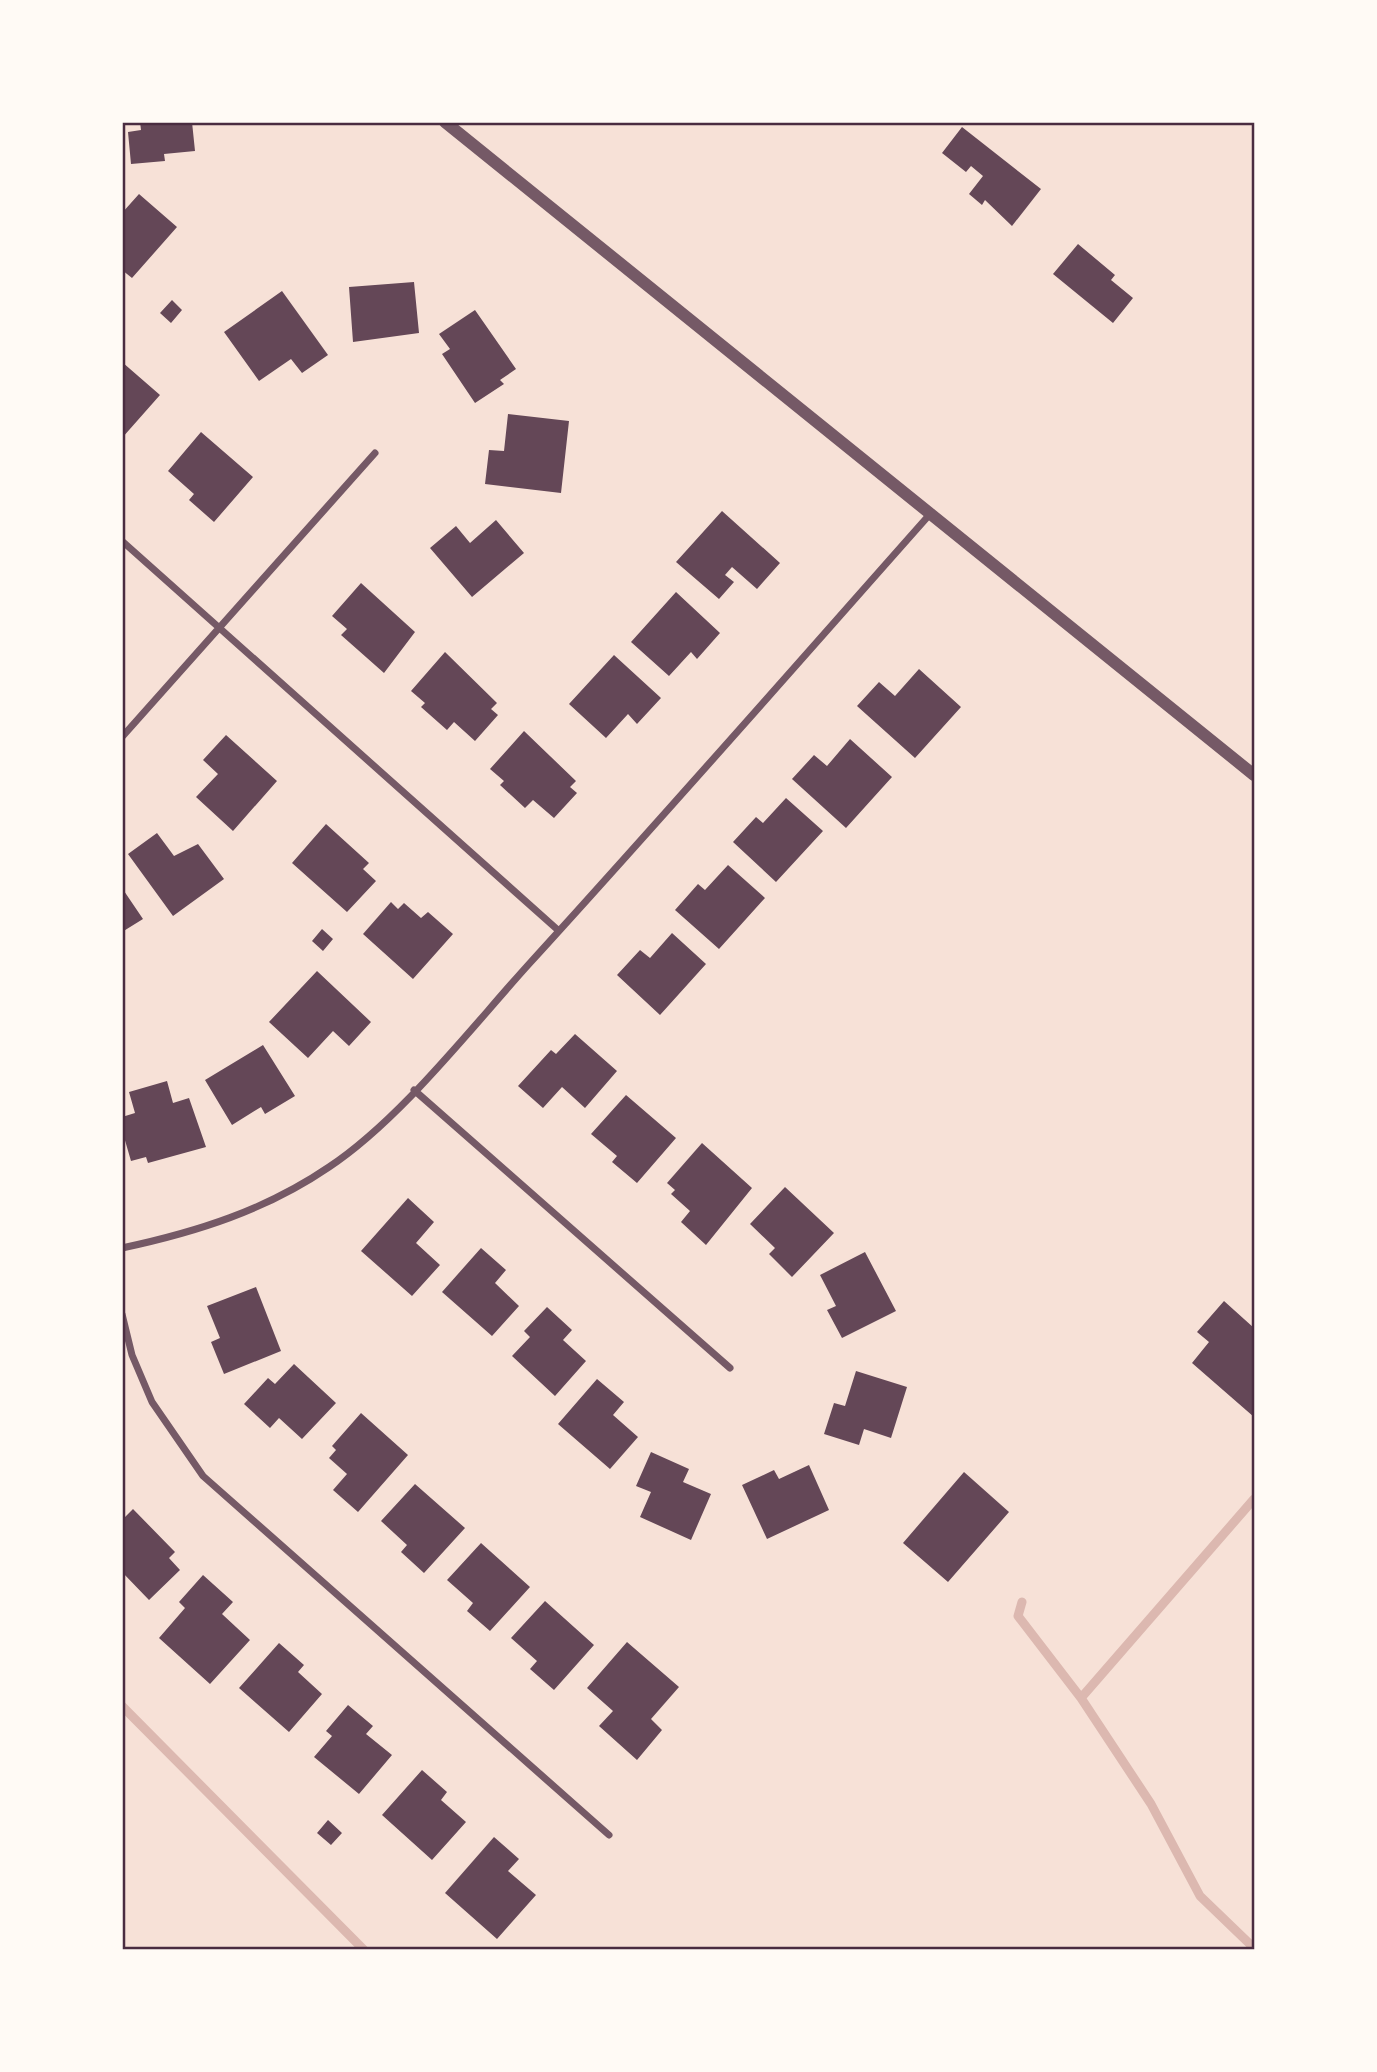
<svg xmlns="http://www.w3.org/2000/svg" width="1377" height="2072" viewBox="0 0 1377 2072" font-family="'Work Sans',sans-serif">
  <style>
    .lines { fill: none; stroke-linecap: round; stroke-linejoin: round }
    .stream { stroke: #dcb8b0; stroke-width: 9 }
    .building { fill: #644757 }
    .minor { stroke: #755966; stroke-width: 7 }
    .tertiary { stroke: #755966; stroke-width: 12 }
    .neatline { fill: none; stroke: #4a2c40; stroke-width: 2.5 }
  </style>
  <rect width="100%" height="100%" fill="#f7e1d7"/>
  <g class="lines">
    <!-- stream -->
    <path class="stream" d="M 1022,1602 L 1018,1616 L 1081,1698 L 1151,1804 L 1200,1896 L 1254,1948
      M 1081,1698 L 1254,1499
      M 122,1706 L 364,1950"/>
  </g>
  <!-- building -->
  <path class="building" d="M 140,122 L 192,122 L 195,151 L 164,154 L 165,161 L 131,164 L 128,132 L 141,130 Z
    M 962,127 L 1041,189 L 1012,226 L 985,200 L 982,205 L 969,194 L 983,176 L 971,166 L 966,172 L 942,153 Z
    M 139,194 L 177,227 L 132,278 L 122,270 L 122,213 Z
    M 1078,244 L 1115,275 L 1111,280 L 1133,298 L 1113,323 L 1053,274 Z
    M 414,282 L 419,333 L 353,342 L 349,287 Z
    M 282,291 L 328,355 L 302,373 L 291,359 L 259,381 L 224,332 Z
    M 172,300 L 182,310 L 171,323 L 160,313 Z
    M 475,310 L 516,369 L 500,380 L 504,384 L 475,403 L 442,354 L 450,349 L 439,334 Z
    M 122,362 L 160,395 L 122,438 Z
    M 508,414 L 569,421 L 561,493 L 485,484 L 489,450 L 504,451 Z
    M 201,432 L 253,477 L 214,522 L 189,500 L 194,494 L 168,471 Z
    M 722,511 L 780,563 L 757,589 L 732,567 L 725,575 L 734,582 L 719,599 L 676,562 Z
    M 496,520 L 524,553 L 472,597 L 430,548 L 456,526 L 470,543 Z
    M 361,583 L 415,632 L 384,673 L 341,635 L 347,629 L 332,616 Z
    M 676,592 L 720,633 L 697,659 L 691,652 L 669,676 L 631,642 Z
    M 445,652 L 497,703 L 491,709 L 498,715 L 475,741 L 454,722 L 447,730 L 421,707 L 425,703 L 411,691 Z
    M 614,655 L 661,698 L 637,724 L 628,714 L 606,738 L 569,704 Z
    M 919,669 L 961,707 L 915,758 L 857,706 L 879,682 L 895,696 Z
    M 524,731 L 576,781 L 570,787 L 577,793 L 554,818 L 533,800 L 525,808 L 500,785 L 504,781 L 490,769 Z
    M 226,735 L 277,781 L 233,831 L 196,797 L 218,774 L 203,760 Z
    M 850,739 L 892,777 L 846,828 L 792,779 L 814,755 L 827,766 Z
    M 786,798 L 823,831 L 776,882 L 733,842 L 756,817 L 763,823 Z
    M 326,824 L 369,863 L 363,869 L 376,881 L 347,912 L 292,863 Z
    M 157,833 L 174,856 L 198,844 L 224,879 L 173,916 L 128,854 Z
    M 728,865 L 765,898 L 719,949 L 675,910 L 698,884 L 705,890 Z
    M 122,888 L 143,919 L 122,932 Z
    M 391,902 L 398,909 L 404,903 L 421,918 L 428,912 L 453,934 L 413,979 L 363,934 Z
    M 322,929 L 333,939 L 323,951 L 312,941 Z
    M 672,933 L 706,964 L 660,1015 L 617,975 L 640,950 L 650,958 Z
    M 317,971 L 371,1022 L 349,1046 L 333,1031 L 308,1058 L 269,1022 Z
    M 575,1034 L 617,1071 L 585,1108 L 562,1087 L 543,1108 L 518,1086 L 551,1050 L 556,1054 Z
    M 263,1045 L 295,1096 L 265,1114 L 261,1107 L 232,1125 L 205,1080 Z
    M 167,1081 L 173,1103 L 189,1098 L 206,1147 L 148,1163 L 146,1157 L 131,1161 L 122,1130 L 122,1117 L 135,1113 L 129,1092 Z
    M 626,1095 L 676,1138 L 637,1183 L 612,1162 L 617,1156 L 591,1134 Z
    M 702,1143 L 752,1188 L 706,1245 L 681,1222 L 690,1211 L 671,1194 L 675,1190 L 667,1183 Z
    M 785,1187 L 834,1233 L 792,1277 L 769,1254 L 775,1248 L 750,1224 Z
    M 408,1198 L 434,1222 L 416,1243 L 440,1265 L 412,1296 L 361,1251 Z
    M 481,1248 L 506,1270 L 495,1283 L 519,1306 L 492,1336 L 442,1292 Z
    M 865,1252 L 896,1311 L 842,1338 L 827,1310 L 836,1306 L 820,1275 Z
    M 256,1287 L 281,1351 L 224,1374 L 211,1342 L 220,1338 L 207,1306 Z
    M 1224,1301 L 1254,1328 L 1254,1417 L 1192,1363 L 1209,1342 L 1197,1332 Z
    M 547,1307 L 572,1330 L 563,1340 L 586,1361 L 555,1396 L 512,1356 L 530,1337 L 524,1331 Z
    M 294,1364 L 336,1403 L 302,1439 L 279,1418 L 270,1428 L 244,1404 L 268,1378 L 275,1384 Z
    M 856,1371 L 907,1387 L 891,1438 L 864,1429 L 859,1445 L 824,1434 L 834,1403 L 845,1406 Z
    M 597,1379 L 624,1402 L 613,1415 L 638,1437 L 610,1469 L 558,1424 Z
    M 361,1413 L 408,1455 L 358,1512 L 333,1490 L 347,1474 L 329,1458 L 336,1450 L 332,1446 Z
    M 651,1452 L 689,1469 L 683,1482 L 711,1494 L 691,1540 L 640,1517 L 651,1492 L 636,1486 Z
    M 809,1465 L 829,1510 L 767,1539 L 742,1485 L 774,1470 L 779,1479 Z
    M 964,1472 L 1009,1512 L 948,1582 L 903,1543 Z
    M 415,1484 L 465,1528 L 424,1573 L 401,1552 L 407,1545 L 381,1521 Z
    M 133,1509 L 175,1552 L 169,1558 L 180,1570 L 149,1600 L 122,1572 L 122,1520 Z
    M 481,1543 L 530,1587 L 490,1631 L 467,1611 L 473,1603 L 447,1580 Z
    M 203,1575 L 233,1602 L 222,1614 L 250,1640 L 210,1684 L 159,1638 L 185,1608 L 179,1602 Z
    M 545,1601 L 594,1645 L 554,1690 L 530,1669 L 537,1661 L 511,1638 Z
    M 627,1642 L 679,1687 L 651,1719 L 662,1730 L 637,1760 L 599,1726 L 613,1711 L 587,1688 Z
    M 279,1643 L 304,1665 L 298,1672 L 322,1694 L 289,1732 L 239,1688 Z
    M 348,1705 L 373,1726 L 366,1734 L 392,1755 L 359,1794 L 314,1757 L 332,1736 L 326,1731 Z
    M 422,1770 L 447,1792 L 441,1800 L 466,1822 L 432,1860 L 382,1815 Z
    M 328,1820 L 342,1833 L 331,1845 L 317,1833 Z
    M 494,1837 L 519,1859 L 508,1871 L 536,1895 L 497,1939 L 445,1893 Z"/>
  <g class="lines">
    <!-- minor -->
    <path class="minor" d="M 122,541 L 559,931
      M 122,737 L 375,453
      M 414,1090 L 730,1368
      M 122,1248 C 197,1232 266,1210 329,1167 C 400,1120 471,1028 529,964 C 665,815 798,663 931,513
      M 122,1314 L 132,1355 L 152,1402 L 203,1476 L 609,1835"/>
    <!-- tertiary -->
    <path class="tertiary" d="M 445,122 L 1254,775"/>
  </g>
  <!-- border -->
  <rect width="1377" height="2072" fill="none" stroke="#fffaf5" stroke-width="248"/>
  <rect x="124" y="124" width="1129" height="1824" class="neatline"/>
</svg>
